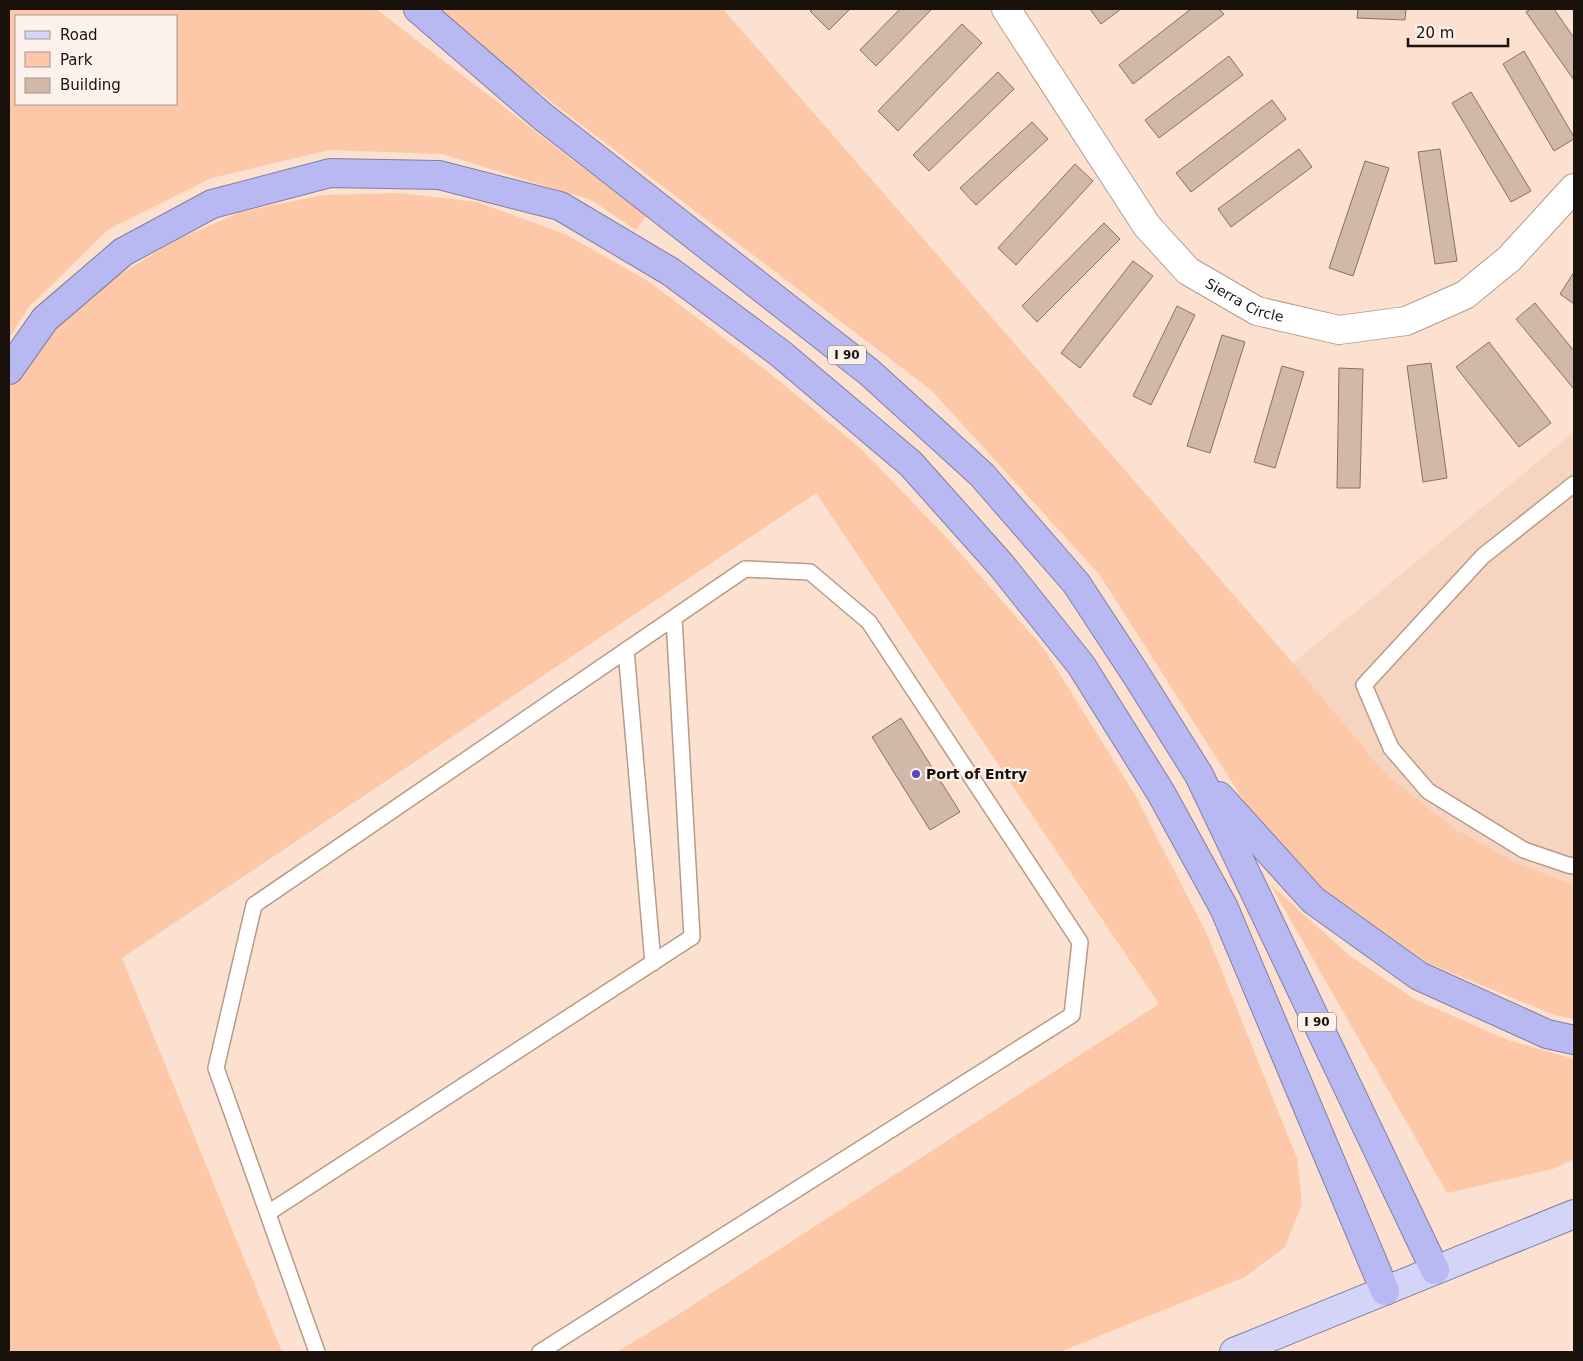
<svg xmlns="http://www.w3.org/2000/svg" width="1583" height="1361" viewBox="0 0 1583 1361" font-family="'DejaVu Sans',sans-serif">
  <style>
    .built { fill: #f6d4bf }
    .green { fill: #fdc8a7; fill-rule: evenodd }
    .building { fill: #d2b8a8; stroke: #887061 }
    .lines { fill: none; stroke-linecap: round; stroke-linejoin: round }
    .lane-casing { stroke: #b59b8b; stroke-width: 18 }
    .street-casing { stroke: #b59b8b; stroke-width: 30 }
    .primary-casing { stroke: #817ea2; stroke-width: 30 }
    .highway-casing { stroke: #817ea2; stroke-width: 30 }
    .lane { stroke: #fff; stroke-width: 15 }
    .street { stroke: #fff; stroke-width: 28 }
    .primary { stroke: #d4d4f8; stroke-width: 28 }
    .highway { stroke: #b8b8f3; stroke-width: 28 }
    .poi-dot { fill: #5b48c0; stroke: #fdf2eb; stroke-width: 2 }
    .labels { text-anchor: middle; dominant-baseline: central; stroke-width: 4.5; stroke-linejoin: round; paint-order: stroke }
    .shield { fill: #fdf2eb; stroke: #5f544f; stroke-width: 1 }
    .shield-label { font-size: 12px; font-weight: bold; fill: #1b110c }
    .street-label { font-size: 14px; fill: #1b110c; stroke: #fdf2eb }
    .poi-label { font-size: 14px; font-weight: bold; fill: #1b110c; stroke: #fdf2eb; text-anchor: start }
  </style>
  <rect width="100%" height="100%" fill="#fde1d0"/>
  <!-- built -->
  <path class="built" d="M 1574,432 L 1574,885 L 1517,863 L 1455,829 L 1387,775 L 1293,663 Z"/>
  <!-- green -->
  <path class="green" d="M 9,9 L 376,9 L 646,216 L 636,230 L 591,200 L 442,154 L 329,150 L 212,178 L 109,229 L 28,308 L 9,338 ZM 16,16 L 176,16 L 176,104 L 16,104 Z
    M 436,9 L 723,9 L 1293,663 L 1387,775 L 1455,829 L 1517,863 L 1574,885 L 1574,1019 L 1554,1015 L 1428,963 L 1320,887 L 1249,809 L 1099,574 L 931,390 L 467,38 Z
    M 400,193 L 477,202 L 565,234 L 648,281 L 767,371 L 859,447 L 949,540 L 1044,649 L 1134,793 L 1207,934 L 1297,1158 L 1302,1204 L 1285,1247 L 1245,1277 L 1060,1352 L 617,1352 L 679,1314 L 1159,1004 L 816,493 L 122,958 L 282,1352 L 9,1352 L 9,389 L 23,366 L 64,319 L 119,275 L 178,239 L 241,212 L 323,195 Z
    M 1270,884 L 1350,956 L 1414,999 L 1508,1040 L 1574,1059 L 1574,1159 L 1553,1169 L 1447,1193 Z"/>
  <!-- building -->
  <path class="building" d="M 813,9 L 850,9 L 829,30 L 810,11 Z
    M 900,9 L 932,9 L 876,66 L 860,50 Z
    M 1090,9 L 1121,9 L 1101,24 Z
    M 1191,9 L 1219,9 L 1224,14 L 1133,84 L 1119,65 Z
    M 1358,9 L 1406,9 L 1405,20 L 1357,18 Z
    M 1531,9 L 1554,9 L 1574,38 L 1574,80 L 1526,12 Z
    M 962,24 L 982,43 L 898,131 L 878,111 Z
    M 1524,51 L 1574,137 L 1574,139 L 1554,151 L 1503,64 Z
    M 1229,56 L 1243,75 L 1159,138 L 1145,120 Z
    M 998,72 L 1014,89 L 929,171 L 913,155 Z
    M 1471,92 L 1531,191 L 1511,202 L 1452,103 Z
    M 1272,100 L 1286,119 L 1191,192 L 1176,173 Z
    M 1032,122 L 1048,139 L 976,205 L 960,188 Z
    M 1299,149 L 1312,167 L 1231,227 L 1218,209 Z
    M 1440,149 L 1457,261 L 1435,264 L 1418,152 Z
    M 1365,161 L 1389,168 L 1353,276 L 1329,268 Z
    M 1075,164 L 1093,181 L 1016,265 L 998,248 Z
    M 1104,223 L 1120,239 L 1037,322 L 1022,306 Z
    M 1133,261 L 1153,276 L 1080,368 L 1061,353 Z
    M 1574,272 L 1574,304 L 1560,294 Z
    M 1535,303 L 1574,351 L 1574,389 L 1516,319 Z
    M 1177,306 L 1195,315 L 1151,405 L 1133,396 Z
    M 1222,335 L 1245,342 L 1210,453 L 1187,446 Z
    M 1489,342 L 1551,423 L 1519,447 L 1456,367 Z
    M 1431,363 L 1447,478 L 1423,482 L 1407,366 Z
    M 1282,366 L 1304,372 L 1275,468 L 1254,462 Z
    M 1339,368 L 1363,369 L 1360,488 L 1337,488 Z
    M 901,718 L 960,812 L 930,830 L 872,737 Z"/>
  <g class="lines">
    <defs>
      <path id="lane" d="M 1574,484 L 1483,556 L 1364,685 L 1391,748 L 1428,791 L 1524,850 L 1568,865 L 1574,866
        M 626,650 L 653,963
        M 268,1213 L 692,937 L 674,618
        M 317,1352 L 216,1068 L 254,905 L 745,569 L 810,572 L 869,622 L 1080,942 L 1072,1015 L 540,1352"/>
      <g id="street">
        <path id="s1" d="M 1006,9 L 1147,226 L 1188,271 L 1257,311 L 1339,330 L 1406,321 L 1465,295 L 1509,259 L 1574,188"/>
      </g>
      <path id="primary" d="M 1234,1352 L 1574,1214"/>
      <path id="highway" d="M 418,9 L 542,116 L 869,372 L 982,475 L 1076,583 L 1137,676 L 1199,775 L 1435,1270
        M 9,370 L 45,319 L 123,252 L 212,204 L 330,173 L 439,175 L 560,206 L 671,272 L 781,354 L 911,464 L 1001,565 L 1081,665 L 1161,793 L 1224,908 L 1385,1291
        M 1219,796 L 1313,900 L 1419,976 L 1547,1034 L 1574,1040"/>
    </defs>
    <!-- lane casing -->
    <use href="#lane" class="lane-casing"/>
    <!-- street casing -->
    <use href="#street" class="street-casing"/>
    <!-- primary casing -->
    <use href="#primary" class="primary-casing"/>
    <!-- highway casing -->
    <use href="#highway" class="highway-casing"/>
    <!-- lane -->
    <use href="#lane" class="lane"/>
    <!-- street -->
    <use href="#street" class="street"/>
    <!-- primary -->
    <use href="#primary" class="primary"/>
    <!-- highway -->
    <use href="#highway" class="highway"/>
  </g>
  <!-- markers -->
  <circle class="poi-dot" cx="916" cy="774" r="5"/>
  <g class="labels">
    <!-- shield labels -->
    <g class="shield">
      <rect x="828" y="345.5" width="38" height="19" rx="4"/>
      <rect x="1298" y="1012.5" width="38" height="19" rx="4"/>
    </g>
    <g class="shield-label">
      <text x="847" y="355">I 90</text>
      <text x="1317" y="1022">I 90</text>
    </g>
    <!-- street labels -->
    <g class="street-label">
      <text stroke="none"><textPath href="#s1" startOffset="384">Sierra Circle</textPath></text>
    </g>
    <!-- poi labels -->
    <g class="poi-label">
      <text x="926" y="774">Port of Entry</text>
    </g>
  </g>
  <!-- border -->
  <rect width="1583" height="1361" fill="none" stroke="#1b110c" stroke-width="20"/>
  <!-- legend -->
  <rect x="15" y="15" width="162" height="90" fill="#fdf2eb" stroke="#a39892"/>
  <rect x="25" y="31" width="25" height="8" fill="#d4d4f8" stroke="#a39892"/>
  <text x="60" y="40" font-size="15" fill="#1b110c">Road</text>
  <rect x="25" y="52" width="25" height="15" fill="#fdc8a7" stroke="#a39892"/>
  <text x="60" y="65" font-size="15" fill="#1b110c">Park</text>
  <rect x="25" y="78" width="25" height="15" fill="#d2b8a8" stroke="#a39892"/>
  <text x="60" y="90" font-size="15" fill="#1b110c">Building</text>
  <!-- scale -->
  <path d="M1408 38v8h100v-8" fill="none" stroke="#1b110c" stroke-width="2.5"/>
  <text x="1416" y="38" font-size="15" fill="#1b110c" stroke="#fdf2eb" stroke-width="4" paint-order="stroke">20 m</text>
</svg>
